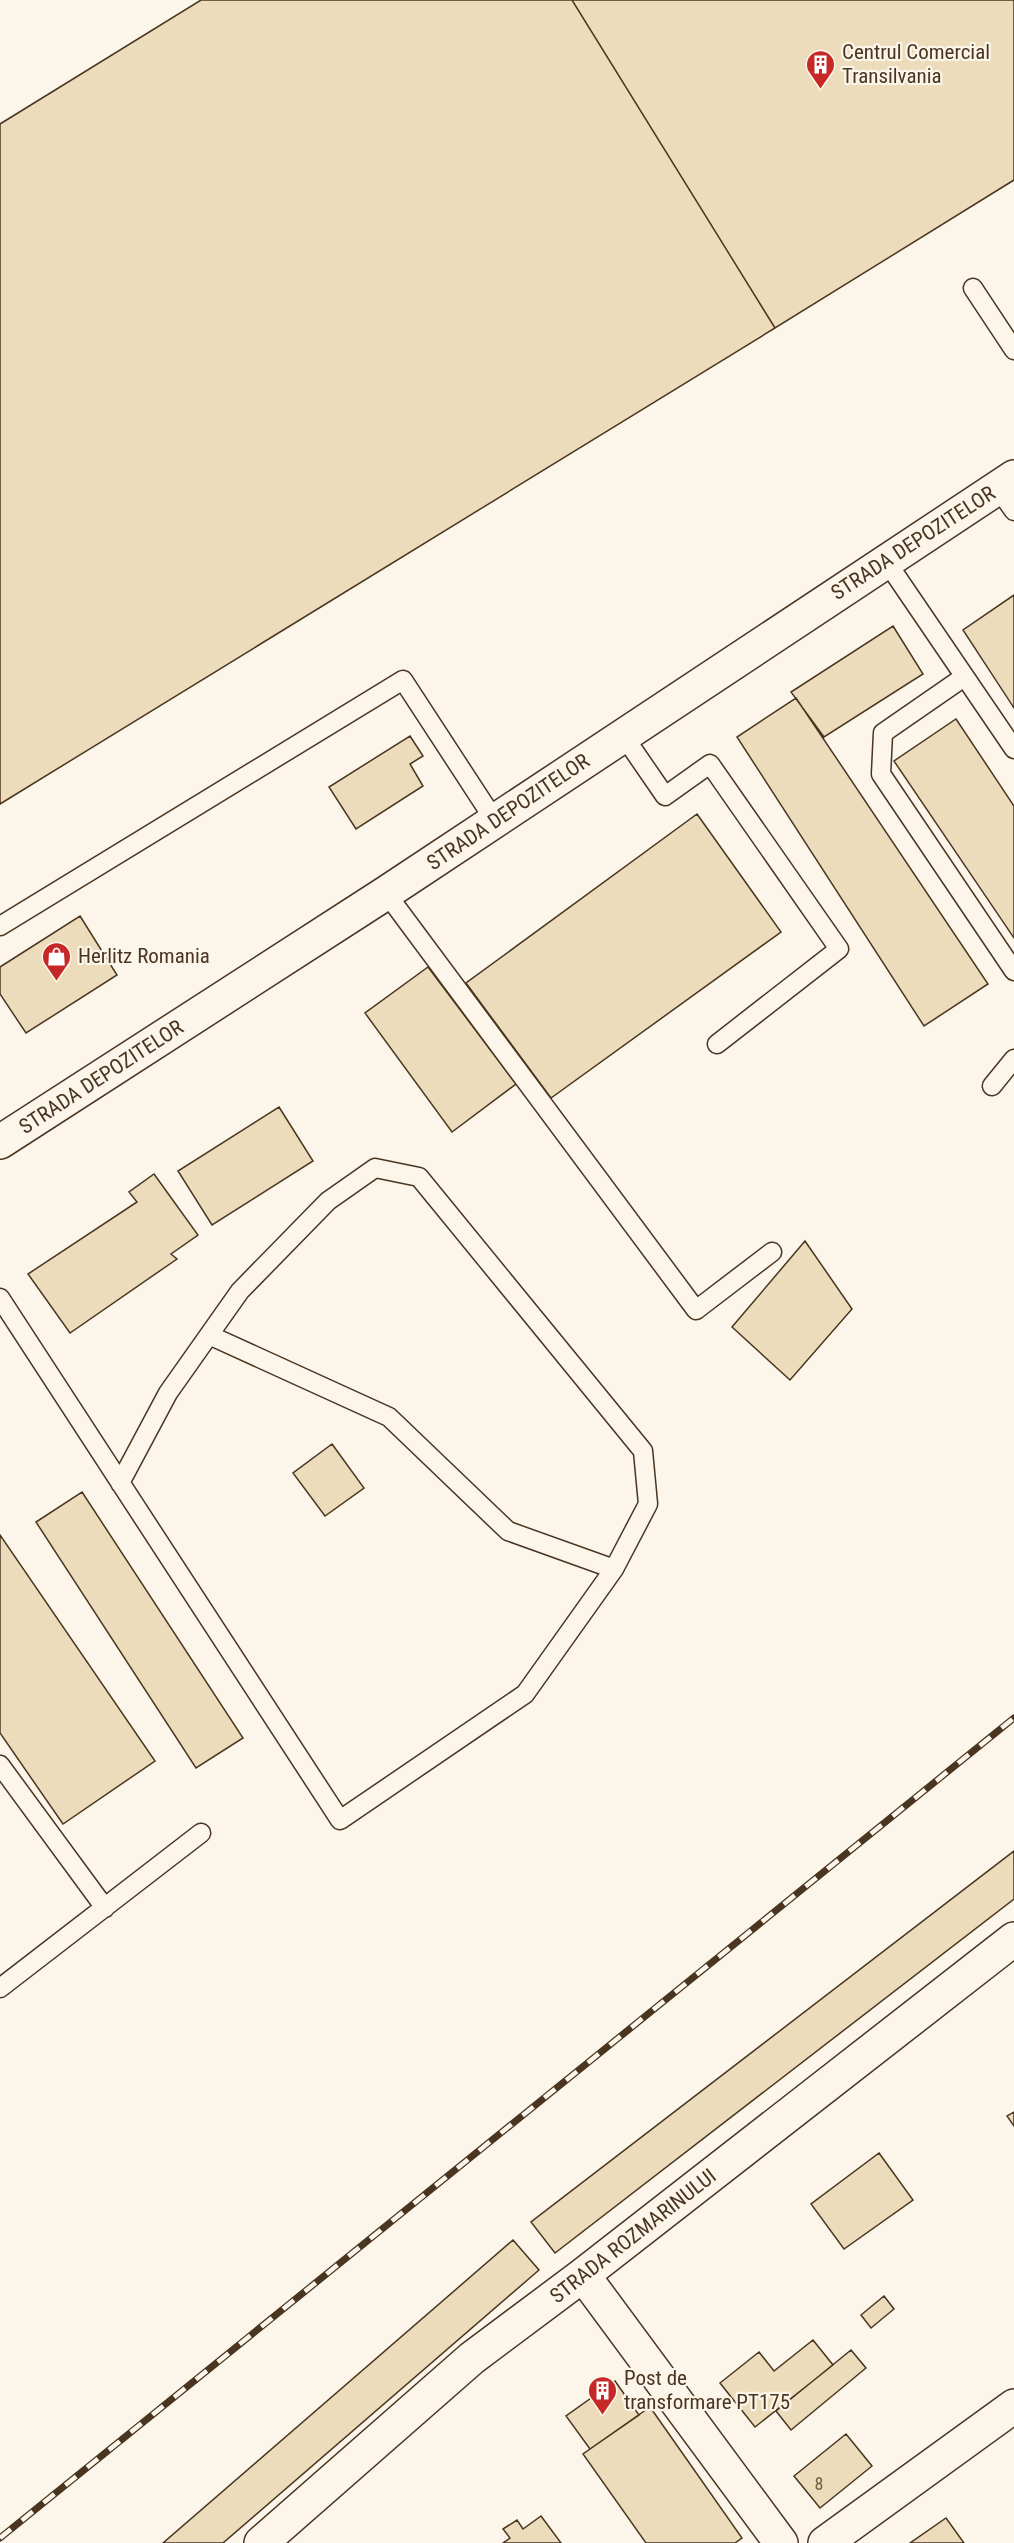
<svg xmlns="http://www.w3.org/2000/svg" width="1014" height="2543" viewBox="0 0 1014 2543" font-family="'Roboto Condensed',sans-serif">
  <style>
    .building { fill: #ecdcbc; stroke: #4a3520; stroke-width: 1.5 }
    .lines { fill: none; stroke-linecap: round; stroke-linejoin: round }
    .service-casing { stroke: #4a3520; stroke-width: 21 }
    .minor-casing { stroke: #4a3520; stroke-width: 36 }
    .tertiary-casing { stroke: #4a3520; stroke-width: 36 }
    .service { stroke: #fbf6e9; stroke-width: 18 }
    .minor { stroke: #fbf6e9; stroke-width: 33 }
    .tertiary { stroke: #fbf6e9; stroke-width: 33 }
    .rail-casing { stroke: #4a3520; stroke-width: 7 }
    .rail { stroke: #fbf6e9; stroke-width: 4.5; stroke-dasharray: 14; stroke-linecap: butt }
    .labels { text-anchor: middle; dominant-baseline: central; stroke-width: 4.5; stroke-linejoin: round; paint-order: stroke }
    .number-label { font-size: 18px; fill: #725f47 }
    .poi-label { font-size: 21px; fill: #4a3520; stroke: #fbf6e9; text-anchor: start }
    .street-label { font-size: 21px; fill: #4a3520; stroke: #fbf6e9 }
  </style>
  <rect width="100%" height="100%" fill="#fbf6e9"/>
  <!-- building -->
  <path class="building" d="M 201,0 L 572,0 L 775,328 L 0,804 L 0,124 Z
    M 572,0 L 1014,0 L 1014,180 L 775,328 Z
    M 1014,595 L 1014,708 L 963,630 Z
    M 893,626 L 923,674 L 824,737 L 791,692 Z
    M 796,698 L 988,984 L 924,1026 L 737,737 Z
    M 956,719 L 1014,806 L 1014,938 L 894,761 Z
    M 410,736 L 423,756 L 410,764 L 423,786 L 356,829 L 329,787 Z
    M 697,814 L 781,932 L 551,1098 L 466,983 Z
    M 80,916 L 117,975 L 26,1033 L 0,994 L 0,967 Z
    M 428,967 L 516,1084 L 452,1132 L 365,1013 Z
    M 279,1107 L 313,1161 L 212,1225 L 178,1171 Z
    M 154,1174 L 198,1235 L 171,1254 L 177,1259 L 70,1333 L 28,1274 L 137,1202 L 129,1192 Z
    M 805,1241 L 852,1309 L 790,1380 L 732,1327 Z
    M 332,1444 L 364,1488 L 325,1516 L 293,1473 Z
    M 82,1492 L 243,1738 L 196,1768 L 36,1522 Z
    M 0,1535 L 155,1761 L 63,1824 L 0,1733 Z
    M 1014,1851 L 1014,1899 L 555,2253 L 531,2222 Z
    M 1014,2112 L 1014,2126 L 1007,2116 Z
    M 879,2153 L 913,2200 L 844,2249 L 811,2204 Z
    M 513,2240 L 539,2270 L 223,2543 L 163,2543 Z
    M 884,2296 L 894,2309 L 871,2328 L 861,2315 Z
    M 813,2340 L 833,2365 L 755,2427 L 720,2383 L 759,2352 L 774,2371 Z
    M 851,2350 L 866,2368 L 791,2430 L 776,2411 Z
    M 615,2381 L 639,2415 L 590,2449 L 566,2416 Z
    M 650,2407 L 742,2538 L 735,2543 L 646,2543 L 583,2454 Z
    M 846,2434 L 872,2466 L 820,2508 L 794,2476 Z
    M 541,2516 L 561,2543 L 503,2543 L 510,2538 L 503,2529 L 517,2520 L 523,2529 Z
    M 946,2518 L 964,2543 L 910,2543 Z"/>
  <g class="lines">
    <defs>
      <path id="service" d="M 973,288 L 1014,350
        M 997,487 L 1014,511
        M 886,561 L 1014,749
        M 964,677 L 883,733 L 881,774 L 1014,971
        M 623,735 L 665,796 L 710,764 L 839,949 L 717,1044
        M 386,893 L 696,1310 L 772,1252
        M 0,926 L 403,680 L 495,821
        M 992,1086 L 1014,1059
        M 0,1298 L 340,1820 L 525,1694 L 614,1569 L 648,1504 L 643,1451 L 419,1177 L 375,1168 L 328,1201 L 240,1291 L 168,1393 L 120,1483
        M 209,1335 L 389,1417 L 508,1531 L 614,1569
        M 0,1765 L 105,1908
        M 0,1988 L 201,1833"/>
      <path id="minor" d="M 583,2275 L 781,2543
        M 261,2543 L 472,2358 L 583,2275 L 1014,1939
        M 825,2543 L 1014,2406"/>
      <path id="tertiary" d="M 0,1142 L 386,893 L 1014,477"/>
    </defs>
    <!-- service casing -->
    <use href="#service" class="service-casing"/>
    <!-- minor casing -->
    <use href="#minor" class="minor-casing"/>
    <!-- tertiary casing -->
    <use href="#tertiary" class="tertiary-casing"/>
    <!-- service -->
    <use href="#service" class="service"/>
    <!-- minor -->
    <use href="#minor" class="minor"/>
    <!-- tertiary -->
    <use href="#tertiary" class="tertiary"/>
    <defs>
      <path id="rail" d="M 0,2538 L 1014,1718"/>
    </defs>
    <!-- rail casing -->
    <use href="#rail" class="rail-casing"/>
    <!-- rail -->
    <use href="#rail" class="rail"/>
  </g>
  <!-- icons -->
  <defs>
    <symbol id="building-pin" viewBox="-11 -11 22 30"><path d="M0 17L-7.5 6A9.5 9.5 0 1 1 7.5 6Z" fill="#c62828" stroke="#fbf6e9"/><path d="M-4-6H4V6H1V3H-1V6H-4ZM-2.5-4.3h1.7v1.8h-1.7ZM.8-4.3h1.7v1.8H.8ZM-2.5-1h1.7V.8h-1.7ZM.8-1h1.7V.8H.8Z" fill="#fff"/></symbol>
    <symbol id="shop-pin" viewBox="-11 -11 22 30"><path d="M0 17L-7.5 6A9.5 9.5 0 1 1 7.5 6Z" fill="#c62828" stroke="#fbf6e9"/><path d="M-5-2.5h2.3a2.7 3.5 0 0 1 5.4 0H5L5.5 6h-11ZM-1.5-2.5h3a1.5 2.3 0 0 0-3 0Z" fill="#fff"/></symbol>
  </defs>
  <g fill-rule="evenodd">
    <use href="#building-pin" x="804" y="48" width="33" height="45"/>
    <use href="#shop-pin" x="40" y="940" width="33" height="45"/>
    <use href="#building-pin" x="586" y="2374" width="33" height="45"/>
  </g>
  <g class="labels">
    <!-- number labels -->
    <g class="number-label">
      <text x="819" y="2483">8</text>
    </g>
    <!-- poi labels -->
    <g class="poi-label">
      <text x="842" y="52">Centrul Comercial<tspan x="842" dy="24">Transilvania</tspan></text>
      <text x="78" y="956">Herlitz Romania</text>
      <text x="624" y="2378">Post de<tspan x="624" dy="24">transformare PT175</tspan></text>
    </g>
    <!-- street labels -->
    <g class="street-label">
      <text transform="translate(913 543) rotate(-33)">STRADA DEPOZITELOR</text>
      <text transform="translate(508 812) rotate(-34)">STRADA DEPOZITELOR</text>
      <text transform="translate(101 1077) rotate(-33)">STRADA DEPOZITELOR</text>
      <text transform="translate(633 2236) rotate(-38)">STRADA ROZMARINULUI</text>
    </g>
  </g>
</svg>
